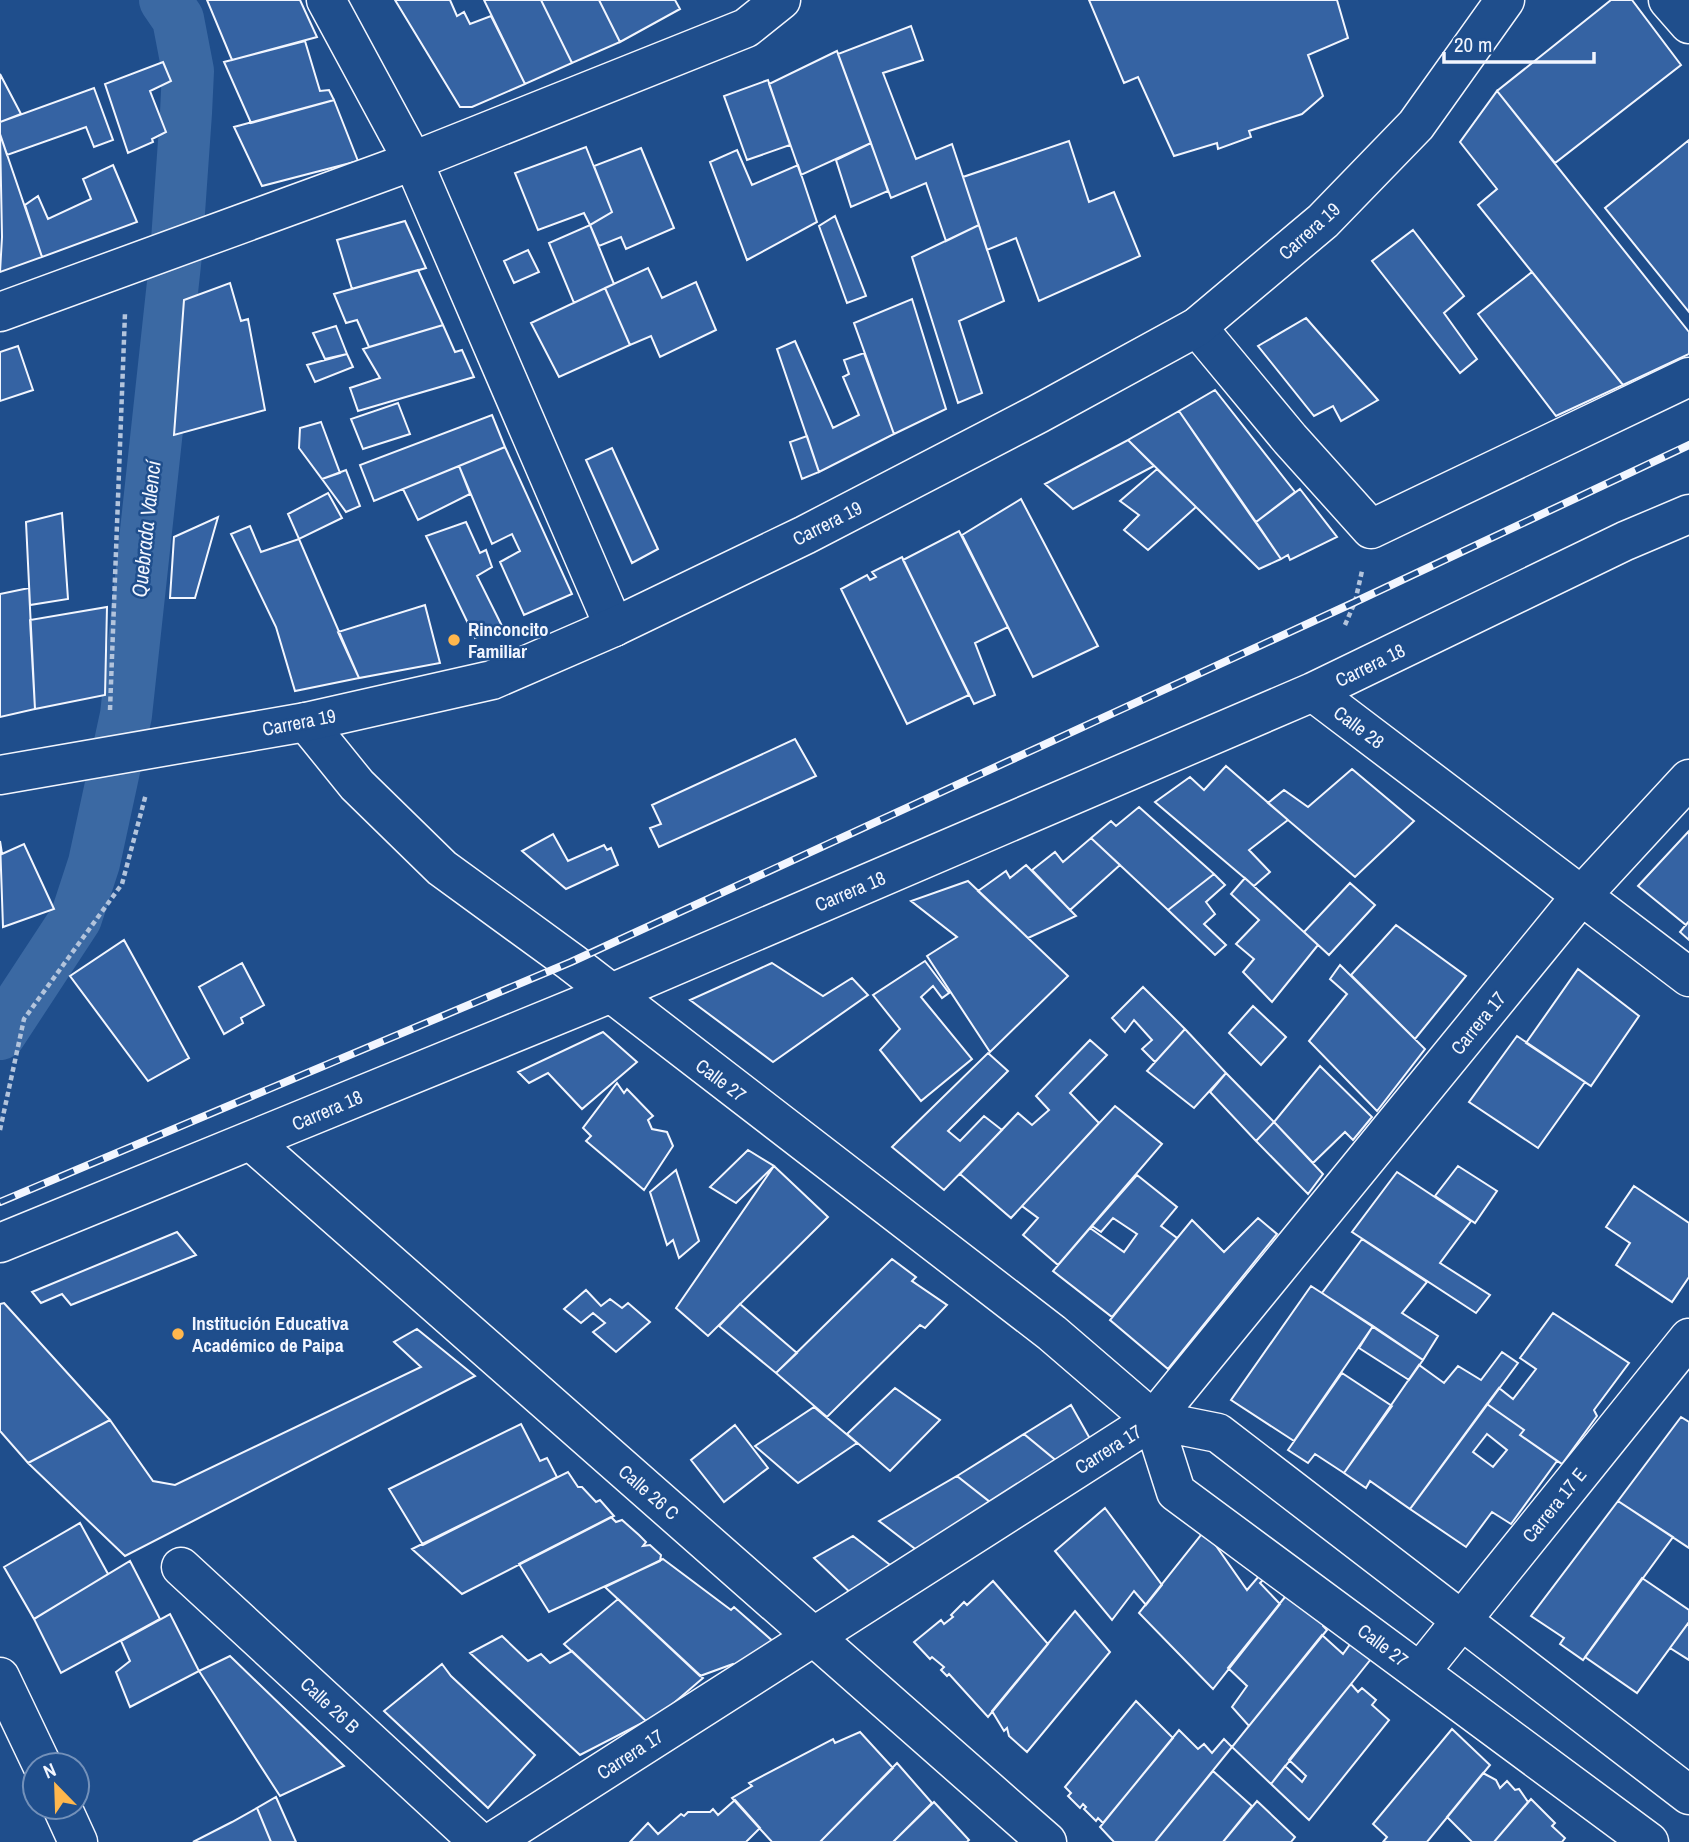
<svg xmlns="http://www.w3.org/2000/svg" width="1689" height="1842" viewBox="0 0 1689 1842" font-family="'Archivo Narrow',sans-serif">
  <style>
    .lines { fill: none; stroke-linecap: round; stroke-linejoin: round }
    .canal { stroke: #3b69a3; stroke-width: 52 }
    .building { fill: #3563a3; stroke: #f2f6ff; stroke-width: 2; fill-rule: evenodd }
    .street-casing { stroke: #f2f6ff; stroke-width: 41 }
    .secondary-casing { stroke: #f2f6ff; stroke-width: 41 }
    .path { stroke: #b3c4dc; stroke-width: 4.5; stroke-dasharray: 5 3.5; stroke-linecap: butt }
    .street { stroke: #1f4e8c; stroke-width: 38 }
    .secondary { stroke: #1f4e8c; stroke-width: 38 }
    .rail-casing { stroke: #f2f6ff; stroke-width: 8 }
    .rail { stroke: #1f4e8c; stroke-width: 5; stroke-dasharray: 16; stroke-linecap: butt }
    .poi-dot { fill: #ffb74d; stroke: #1f4e8c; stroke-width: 2.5 }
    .labels { text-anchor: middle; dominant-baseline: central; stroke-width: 5; stroke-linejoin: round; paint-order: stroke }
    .street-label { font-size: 19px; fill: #f2f6ff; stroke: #1f4e8c }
    .poi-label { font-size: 19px; font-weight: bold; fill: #f2f6ff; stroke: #1f4e8c; text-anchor: start }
    .water-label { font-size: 21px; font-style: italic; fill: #f2f6ff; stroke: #1f4e8c }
  </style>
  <rect width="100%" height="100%" fill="#1f4e8c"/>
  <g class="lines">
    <!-- canal -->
    <path class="canal" d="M 0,1034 L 76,918 L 94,863 L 126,715 L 176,255 L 186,113 L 188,71 L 178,19 L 165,0"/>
  </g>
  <!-- building -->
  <path class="building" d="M 207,0 L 300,0 L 317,37 L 232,60 Z
    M 395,0 L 450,0 L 457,16 L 464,12 L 470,24 L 491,16 L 525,84 L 472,107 L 460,107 Z
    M 484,0 L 541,0 L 572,63 L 525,84 Z
    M 541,0 L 599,0 L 620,42 L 572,63 Z
    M 599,0 L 675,0 L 680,9 L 620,42 Z
    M 1089,0 L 1337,0 L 1348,38 L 1308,55 L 1323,96 L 1302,114 L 1249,131 L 1251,137 L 1218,149 L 1217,143 L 1174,156 L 1138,77 L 1124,83 Z
    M 1611,0 L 1632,0 L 1681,65 L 1555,163 L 1497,91 Z
    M 911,26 L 923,60 L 883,73 L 916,159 L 952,144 L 979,225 L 946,241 L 926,183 L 891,198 L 838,54 Z
    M 305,41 L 320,91 L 329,90 L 334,100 L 251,123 L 224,62 Z
    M 837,51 L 871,143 L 801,175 L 769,84 Z
    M 163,62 L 171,81 L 150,91 L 166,132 L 152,139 L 153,142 L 128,153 L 105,84 Z
    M 0,74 L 21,114 L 0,122 Z
    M 768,80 L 790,145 L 747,160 L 724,96 Z
    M 94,88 L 113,140 L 94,147 L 86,127 L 7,155 L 0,134 L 0,122 Z
    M 1497,91 L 1689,332 L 1689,354 L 1623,385 L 1478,205 L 1497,189 L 1460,142 Z
    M 334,100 L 358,161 L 262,186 L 234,127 Z
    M 0,134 L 42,257 L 0,272 L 2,237 Z
    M 1689,140 L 1689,312 L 1605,208 Z
    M 1069,141 L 1089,202 L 1114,192 L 1140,256 L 1039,301 L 1016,238 L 987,250 L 963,177 Z
    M 871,143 L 888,191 L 851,207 L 836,160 Z
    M 586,147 L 612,212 L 590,225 L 584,213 L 538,230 L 515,173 Z
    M 641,148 L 674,228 L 626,249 L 621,237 L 599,246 L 590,225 L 612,212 L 594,166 Z
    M 737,150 L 752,185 L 798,165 L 817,222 L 747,260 L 710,162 Z
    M 113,165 L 137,222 L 42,257 L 25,205 L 38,196 L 48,219 L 91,199 L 83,179 Z
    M 835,216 L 866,296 L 847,303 L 819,226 Z
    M 405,221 L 426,268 L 352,289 L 337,240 Z
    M 590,225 L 614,284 L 574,303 L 549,243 Z
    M 979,225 L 1004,301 L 959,321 L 982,393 L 958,403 L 912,257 Z
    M 1413,230 L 1464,296 L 1444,313 L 1477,359 L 1460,373 L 1372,261 Z
    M 528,250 L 539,272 L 514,283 L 504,261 Z
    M 648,268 L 662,298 L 696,282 L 716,330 L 660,357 L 651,336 L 630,345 L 605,288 Z
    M 418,270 L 443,325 L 369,347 L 357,320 L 346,323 L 334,294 Z
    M 1532,272 L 1623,385 L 1556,416 L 1478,314 Z
    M 230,283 L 241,321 L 248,319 L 265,410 L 174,435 L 184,300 Z
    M 605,288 L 630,345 L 559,377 L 531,323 Z
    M 912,299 L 946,409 L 894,434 L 854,323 Z
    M 1306,318 L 1378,400 L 1341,421 L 1333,406 L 1314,416 L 1258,346 Z
    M 443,325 L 455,352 L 462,350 L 474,377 L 358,411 L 350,388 L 380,378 L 363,349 Z
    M 336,326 L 347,354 L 325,359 L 313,333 Z
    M 795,341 L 833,428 L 859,415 L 843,377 L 849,374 L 844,360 L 864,353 L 894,434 L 819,472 L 777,349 Z
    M 18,346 L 33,390 L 0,401 L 0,352 Z
    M 347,354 L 353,367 L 315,382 L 307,365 Z
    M 1215,390 L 1295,492 L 1256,522 L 1179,411 Z
    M 398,403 L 410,434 L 363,449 L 351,419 Z
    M 1179,411 L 1226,480 L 1281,559 L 1259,569 L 1128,440 Z
    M 492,415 L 505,447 L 374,501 L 360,465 Z
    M 321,422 L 340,473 L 322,479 L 299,448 L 300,428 Z
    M 807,436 L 819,472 L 802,479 L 790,442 Z
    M 1128,440 L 1154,466 L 1073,509 L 1045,484 Z
    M 505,447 L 572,594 L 524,615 L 500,562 L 520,551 L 512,534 L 492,544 L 459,466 Z
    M 612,448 L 658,549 L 632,563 L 586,460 Z
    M 459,466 L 470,494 L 418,520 L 403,489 Z
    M 1157,469 L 1196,507 L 1148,550 L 1124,530 L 1139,515 L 1120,501 Z
    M 346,470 L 360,506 L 346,512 L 322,479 Z
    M 1300,489 L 1337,537 L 1290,560 L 1288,555 L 1281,559 L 1256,522 Z
    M 328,493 L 342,518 L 299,539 L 288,514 Z
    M 1021,499 L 1098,646 L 1033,677 L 962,535 Z
    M 62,513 L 68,599 L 30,605 L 26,522 Z
    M 218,517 L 195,598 L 170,598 L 174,537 Z
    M 466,522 L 480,553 L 486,550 L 492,567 L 477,576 L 502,626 L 475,638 L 426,536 Z
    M 250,526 L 261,552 L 299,539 L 359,678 L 295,691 L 276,627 L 231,534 Z
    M 959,531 L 1008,627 L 975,643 L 995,695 L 974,704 L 903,560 Z
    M 902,557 L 969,695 L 907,724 L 841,589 L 867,575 L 870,580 L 876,577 L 872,572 Z
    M 29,588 L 35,709 L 0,717 L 0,594 Z
    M 425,605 L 440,663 L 359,678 L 338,632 Z
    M 107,607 L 105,695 L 35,709 L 30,620 Z
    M 795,739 L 816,776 L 659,847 L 650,828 L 661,824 L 652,805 Z
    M 1226,766 L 1288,820 L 1249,850 L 1270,872 L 1254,886 L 1155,802 L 1190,777 L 1204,790 Z
    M 1352,769 L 1414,821 L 1355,877 L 1268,803 L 1284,790 L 1308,807 Z
    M 1139,807 L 1214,874 L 1168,910 L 1091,838 L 1111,821 L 1116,826 Z
    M 1689,831 L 1689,921 L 1686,925 L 1638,886 Z
    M 553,834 L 568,861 L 604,845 L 607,850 L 611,848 L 618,865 L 566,889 L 522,851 Z
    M 1091,838 L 1120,865 L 1070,910 L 1032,870 L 1055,852 L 1063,862 Z
    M 0,841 L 2,854 L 24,844 L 54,909 L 3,927 Z
    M 1026,865 L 1076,916 L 1028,938 L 978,891 L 1006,871 L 1010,878 Z
    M 1214,874 L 1225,885 L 1206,902 L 1215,914 L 1204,924 L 1226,945 L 1215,955 L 1168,910 Z
    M 1245,878 L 1318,945 L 1272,1002 L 1243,972 L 1254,959 L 1236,944 L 1259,920 L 1231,894 Z
    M 968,881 L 1068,976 L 990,1052 L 927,956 L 957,937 L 911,901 Z
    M 1350,883 L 1375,905 L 1329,955 L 1304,932 Z
    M 1689,921 L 1689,940 L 1680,932 Z
    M 1396,925 L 1466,976 L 1415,1039 L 1351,975 Z
    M 124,940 L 189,1058 L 148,1081 L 70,976 Z
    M 925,961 L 949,993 L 942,998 L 933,986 L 921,997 L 972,1059 L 921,1101 L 880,1050 L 900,1029 L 873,995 Z
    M 242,963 L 264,1005 L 241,1018 L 243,1023 L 224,1034 L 199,987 Z
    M 772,963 L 823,996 L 852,978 L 868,995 L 773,1062 L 690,1000 Z
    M 1340,965 L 1425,1049 L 1377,1111 L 1309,1041 L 1347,994 L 1330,979 Z
    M 1578,969 L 1639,1016 L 1591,1086 L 1526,1043 Z
    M 1143,987 L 1185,1029 L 1155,1062 L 1142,1049 L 1152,1040 L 1134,1020 L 1125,1032 L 1112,1018 Z
    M 1253,1006 L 1286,1037 L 1261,1065 L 1229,1033 Z
    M 1185,1029 L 1226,1073 L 1194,1108 L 1147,1071 Z
    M 603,1032 L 637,1062 L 582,1109 L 548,1073 L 529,1083 L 518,1072 Z
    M 1517,1036 L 1585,1082 L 1538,1148 L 1469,1102 Z
    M 1090,1040 L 1107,1055 L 1070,1093 L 1099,1123 L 1011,1218 L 960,1174 L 1018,1113 L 1032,1125 L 1049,1110 L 1036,1096 Z
    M 988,1053 L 1008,1071 L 948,1131 L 960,1141 L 984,1116 L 1002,1130 L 944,1190 L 892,1147 Z
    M 1320,1066 L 1372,1117 L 1353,1140 L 1345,1132 L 1313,1163 L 1274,1122 Z
    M 1226,1073 L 1274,1122 L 1256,1141 L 1210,1092 Z
    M 617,1083 L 624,1093 L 627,1089 L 653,1116 L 648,1120 L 652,1129 L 667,1132 L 673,1146 L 644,1190 L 586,1141 L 591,1136 L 583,1128 Z
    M 1115,1106 L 1162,1144 L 1058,1265 L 1023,1235 L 1038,1218 L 1022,1206 Z
    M 1274,1122 L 1323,1174 L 1308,1194 L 1256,1141 Z
    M 748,1150 L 774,1166 L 736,1203 L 710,1187 Z
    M 774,1166 L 828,1217 L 708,1336 L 676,1308 Z
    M 1458,1166 L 1497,1191 L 1475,1223 L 1435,1196 Z
    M 676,1170 L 699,1241 L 679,1258 L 673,1240 L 667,1245 L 650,1192 Z
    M 1397,1172 L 1471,1221 L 1440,1263 L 1490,1295 L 1476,1313 L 1352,1232 Z
    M 1137,1175 L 1177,1207 L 1161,1226 L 1177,1238 L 1112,1317 L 1053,1271 L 1090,1228 L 1124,1252 L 1137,1234 L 1113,1218 L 1101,1232 L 1092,1226 Z
    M 1634,1186 L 1689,1223 L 1689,1277 L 1672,1302 L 1616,1265 L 1630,1243 L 1606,1227 Z
    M 1258,1218 L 1277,1234 L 1168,1369 L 1110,1320 L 1192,1220 L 1224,1252 Z
    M 177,1232 L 196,1255 L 71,1305 L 62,1294 L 41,1303 L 32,1292 Z
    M 1362,1239 L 1427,1282 L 1402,1313 L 1438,1336 L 1423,1360 L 1322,1293 Z
    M 892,1259 L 916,1277 L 912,1281 L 947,1305 L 925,1328 L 920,1325 L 827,1417 L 776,1373 Z
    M 1311,1286 L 1373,1326 L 1294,1441 L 1231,1400 Z
    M 586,1290 L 601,1306 L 610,1299 L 622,1308 L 628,1303 L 650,1322 L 616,1352 L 593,1332 L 605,1323 L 593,1313 L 581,1323 L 564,1309 Z
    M 4,1303 L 110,1420 L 28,1463 L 0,1431 L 0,1304 Z
    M 740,1304 L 797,1353 L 776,1373 L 719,1326 Z
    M 1553,1313 L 1629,1363 L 1594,1410 L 1597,1416 L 1562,1464 L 1520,1435 L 1524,1430 L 1487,1404 L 1499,1388 L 1513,1399 L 1536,1369 L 1520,1358 Z
    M 1373,1326 L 1423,1360 L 1409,1380 L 1359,1348 Z
    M 417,1329 L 475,1376 L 125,1556 L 28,1463 L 110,1420 L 153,1481 L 175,1485 L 421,1367 L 394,1342 Z
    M 1502,1352 L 1518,1363 L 1410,1509 L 1370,1481 L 1366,1488 L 1344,1473 L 1419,1365 L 1444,1383 L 1458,1366 L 1481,1380 Z
    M 1342,1373 L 1392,1406 L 1344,1473 L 1315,1454 L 1308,1463 L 1288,1450 Z
    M 895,1388 L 940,1420 L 890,1471 L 847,1434 Z
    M 1487,1404 L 1524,1430 L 1520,1435 L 1557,1461 L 1511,1524 L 1492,1512 L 1466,1547 L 1410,1509 ZM 1487,1434 L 1507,1450 L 1493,1467 L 1473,1452 Z
    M 1071,1405 L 1098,1453 L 1070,1472 L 1024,1434 Z
    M 814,1407 L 857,1443 L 798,1483 L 755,1446 Z
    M 1681,1417 L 1689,1422 L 1689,1548 L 1618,1501 Z
    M 521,1424 L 540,1461 L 547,1458 L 557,1477 L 423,1545 L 389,1489 Z
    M 735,1425 L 768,1468 L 724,1502 L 691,1460 Z
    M 1024,1434 L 1070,1472 L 1004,1513 L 957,1476 Z
    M 568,1472 L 578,1487 L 582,1487 L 596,1502 L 600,1500 L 614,1516 L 462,1594 L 412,1549 Z
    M 957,1476 L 1004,1513 L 927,1558 L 879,1521 Z
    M 1618,1501 L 1673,1537 L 1583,1660 L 1560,1644 L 1564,1638 L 1531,1616 Z
    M 1105,1508 L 1162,1585 L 1146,1605 L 1134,1591 L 1112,1620 L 1055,1551 Z
    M 611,1517 L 616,1522 L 622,1520 L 639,1535 L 646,1542 L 643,1546 L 650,1545 L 661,1555 L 660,1561 L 549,1612 L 519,1564 Z
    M 80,1523 L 108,1574 L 34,1619 L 4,1567 Z
    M 1205,1530 L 1247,1590 L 1259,1576 L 1263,1580 L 1260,1583 L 1280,1604 L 1213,1689 L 1139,1613 Z
    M 853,1536 L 903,1575 L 857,1599 L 814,1558 Z
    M 663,1559 L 731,1610 L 734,1607 L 776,1644 L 738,1670 L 733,1664 L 700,1676 L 605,1587 Z
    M 130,1561 L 160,1619 L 61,1673 L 34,1619 Z
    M 1642,1578 L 1689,1610 L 1689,1622 L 1637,1693 L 1585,1657 Z
    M 993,1581 L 1048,1644 L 988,1717 L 949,1674 L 947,1676 L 941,1670 L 944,1667 L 932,1657 L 930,1659 L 914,1642 L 941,1620 L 944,1624 L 953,1617 L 951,1615 L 964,1602 L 967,1605 Z
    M 1289,1592 L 1324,1618 L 1323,1626 L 1327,1630 L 1249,1726 L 1232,1707 L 1247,1686 L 1228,1668 Z
    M 618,1599 L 703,1678 L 661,1714 L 646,1721 L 564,1644 Z
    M 1075,1611 L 1110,1652 L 1027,1752 L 1009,1736 L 1007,1728 L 1004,1731 L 992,1711 Z
    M 170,1614 L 199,1671 L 130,1707 L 116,1672 L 130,1661 L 121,1641 Z
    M 1689,1622 L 1689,1660 L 1670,1648 Z
    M 1322,1635 L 1343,1654 L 1351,1643 L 1371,1659 L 1271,1784 L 1232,1747 Z
    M 502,1636 L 528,1661 L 541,1654 L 550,1663 L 572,1651 L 646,1721 L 580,1755 L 470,1653 Z
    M 230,1656 L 344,1766 L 280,1796 L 199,1671 Z
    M 442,1664 L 451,1676 L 535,1755 L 488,1808 L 384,1711 Z
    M 1351,1684 L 1358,1692 L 1362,1688 L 1376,1700 L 1372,1705 L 1389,1720 L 1309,1820 L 1271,1784 L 1285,1766 L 1302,1782 L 1306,1776 L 1289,1760 Z
    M 1136,1701 L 1173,1738 L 1103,1823 L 1098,1818 L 1096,1821 L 1084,1809 L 1086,1807 L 1083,1804 L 1080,1808 L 1068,1796 L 1071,1793 L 1065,1787 Z
    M 1452,1729 L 1490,1765 L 1427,1842 L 1383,1842 L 1387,1837 L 1373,1824 Z
    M 1179,1730 L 1198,1749 L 1204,1744 L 1212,1753 L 1224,1739 L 1232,1747 L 1155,1842 L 1114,1842 L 1100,1827 Z
    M 860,1732 L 893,1768 L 820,1842 L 772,1842 L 732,1798 L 752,1786 L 749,1783 L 833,1739 L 835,1743 Z
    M 897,1763 L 932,1803 L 893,1842 L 820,1842 Z
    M 1213,1771 L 1252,1806 L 1223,1842 L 1155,1842 Z
    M 1483,1773 L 1496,1780 L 1500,1788 L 1507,1781 L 1515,1790 L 1519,1789 L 1528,1802 L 1494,1842 L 1472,1842 L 1447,1817 Z
    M 276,1797 L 296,1842 L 271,1842 L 257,1808 Z
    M 1531,1799 L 1555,1823 L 1552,1826 L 1565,1838 L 1562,1842 L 1494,1842 Z
    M 735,1800 L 760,1828 L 746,1842 L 630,1842 L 648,1823 L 658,1834 L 681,1814 L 684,1816 L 688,1812 L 710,1812 L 713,1809 L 718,1815 Z
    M 1257,1801 L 1295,1837 L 1291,1842 L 1223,1842 Z
    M 934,1802 L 969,1840 L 967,1842 L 893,1842 Z
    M 257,1808 L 271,1842 L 193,1842 L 232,1822 Z"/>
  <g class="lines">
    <defs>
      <path id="street" d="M 326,0 L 413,161 L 614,627
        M 1668,0 L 1689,24
        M 0,312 L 413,161 L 746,28 L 781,0
        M 1197,327 L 1290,439 L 1371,529 L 1689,377
        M 1313,692 L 1689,977
        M 306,722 L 357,785 L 442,868 L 571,962 L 1052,1333 L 1153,1420 L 1218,1433 L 1689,1795
        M 252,1142 L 1047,1842
        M 0,1243 L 609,994 L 1313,692 L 1625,541 L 1689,514
        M 1153,1420 L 1176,1492 L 1649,1842
        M 181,1567 L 479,1842
        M 1420,1672 L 1689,1338
        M 0,1677 L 42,1765
        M 62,1807 L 78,1842
        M 492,1842 L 1153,1420 L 1581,896 L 1689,779"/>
      <path id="secondary" d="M 0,775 L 306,722 L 492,680 L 614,627 L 805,535 L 1038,414 L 1197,327 L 1323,221 L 1416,125 L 1505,0"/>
    </defs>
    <!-- street casing -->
    <use href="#street" class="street-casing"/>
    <!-- secondary casing -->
    <use href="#secondary" class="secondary-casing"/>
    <!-- path -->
    <path class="path" d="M 1345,625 L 1355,602 L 1362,571
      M 110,710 L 125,313
      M 0,1130 L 24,1019 L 122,884 L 146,794"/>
    <!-- street -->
    <use href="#street" class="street"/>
    <!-- secondary -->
    <use href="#secondary" class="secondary"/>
    <defs>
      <path id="rail" d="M 0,1202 L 571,962 L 1355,602 L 1689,445"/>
    </defs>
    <!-- rail casing -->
    <use href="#rail" class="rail-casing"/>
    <!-- rail -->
    <use href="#rail" class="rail"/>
  </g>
  <!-- markers -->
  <g class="poi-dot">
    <circle cx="454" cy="640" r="7"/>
    <circle cx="178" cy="1334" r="7"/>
  </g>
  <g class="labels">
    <!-- street labels -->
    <g class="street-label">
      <text transform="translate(1309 231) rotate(-42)">Carrera 19</text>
      <text transform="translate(827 523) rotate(-27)">Carrera 19</text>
      <text transform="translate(1370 665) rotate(-26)">Carrera 18</text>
      <text transform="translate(299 722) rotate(-11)">Carrera 19</text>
      <text transform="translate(1359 727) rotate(37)">Calle 28</text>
      <text transform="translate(850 891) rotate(-23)">Carrera 18</text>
      <text transform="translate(1478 1023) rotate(-51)">Carrera 17</text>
      <text transform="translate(721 1080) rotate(37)">Calle 27</text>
      <text transform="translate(327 1110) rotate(-23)">Carrera 18</text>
      <text transform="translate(1108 1449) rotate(-32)">Carrera 17</text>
      <text transform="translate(649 1492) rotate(41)">Calle 26 C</text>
      <text transform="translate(1554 1505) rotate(-51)">Carrera 17 E</text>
      <text transform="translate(1383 1645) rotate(37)">Calle 27</text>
      <text transform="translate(330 1705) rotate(43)">Calle 26 B</text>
      <text transform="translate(630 1754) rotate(-33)">Carrera 17</text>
    </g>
    <!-- poi labels -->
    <g class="poi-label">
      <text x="468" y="629">Rinconcito<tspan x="468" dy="22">Familiar</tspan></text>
      <text x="192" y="1323">Institución Educativa<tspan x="192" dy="22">Académico de Paipa</tspan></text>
    </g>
    <!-- water labels -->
    <g class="water-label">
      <text transform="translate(146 529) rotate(-84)">Quebrada Valencí</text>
    </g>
  </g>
  <!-- north arrow -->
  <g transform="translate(56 1786) rotate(337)"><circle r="33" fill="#1f4e8c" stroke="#7391ba" stroke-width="2"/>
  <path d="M0-5L12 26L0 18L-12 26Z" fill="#ffb74d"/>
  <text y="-10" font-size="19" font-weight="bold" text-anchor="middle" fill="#f2f6ff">N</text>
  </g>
  <!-- scale -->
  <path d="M1444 52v10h150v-10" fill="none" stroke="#f2f6ff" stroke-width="3.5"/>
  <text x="1454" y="52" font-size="21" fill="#f2f6ff" stroke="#1f4e8c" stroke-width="5" paint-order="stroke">20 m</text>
</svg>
